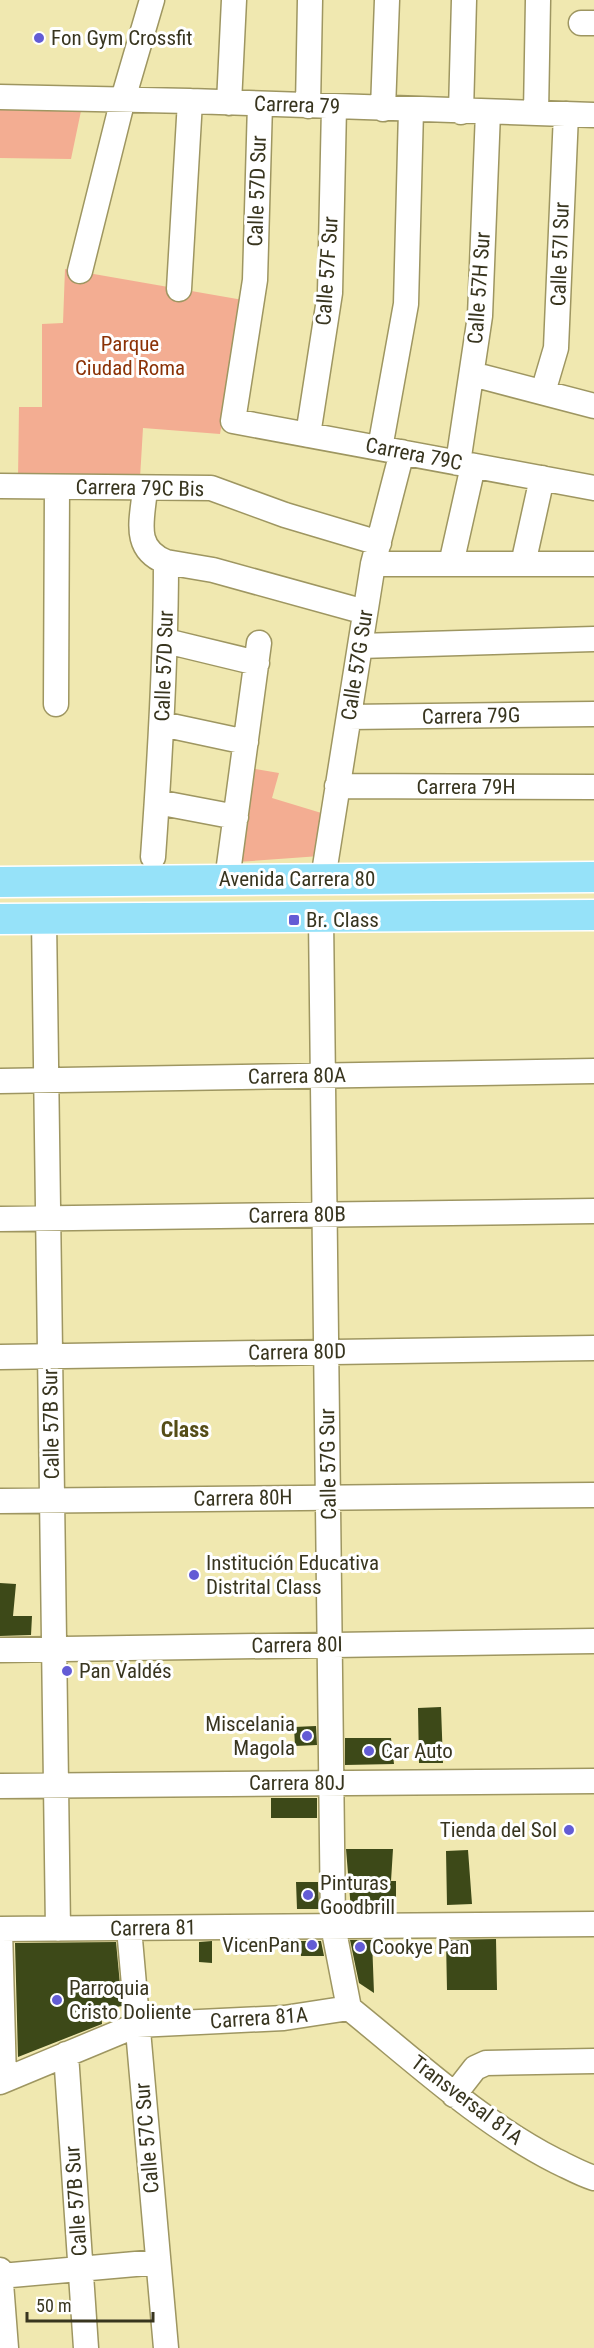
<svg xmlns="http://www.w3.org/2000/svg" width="594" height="2348" viewBox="0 0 594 2348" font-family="'Roboto Condensed',sans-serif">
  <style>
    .green { fill: #f3ad92 }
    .building { fill: #3d4918 }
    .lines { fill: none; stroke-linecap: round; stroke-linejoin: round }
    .minor-casing { stroke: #9e9661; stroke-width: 27 }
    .major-casing { stroke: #fff; stroke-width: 33 }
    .minor { stroke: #fff; stroke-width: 24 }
    .major { stroke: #96e2f9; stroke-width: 30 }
    .poi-dot { fill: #635cd5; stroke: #fff; stroke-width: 2 }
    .labels { text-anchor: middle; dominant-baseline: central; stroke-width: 6; stroke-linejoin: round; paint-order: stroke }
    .poi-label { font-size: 21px; fill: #38351f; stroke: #fff; text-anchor: start }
    .street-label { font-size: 21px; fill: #38351f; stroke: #fff }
    .park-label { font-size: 21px; fill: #8b3206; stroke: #fff }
    .neighbourhood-label { font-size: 22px; font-weight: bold; fill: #554d17; stroke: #fff }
  </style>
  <rect width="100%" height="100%" fill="#f0e8b0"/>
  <!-- green -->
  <path class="green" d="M 0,109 L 81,111 L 71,159 L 0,158 Z
    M 65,269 L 243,300 L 220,434 L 143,428 L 140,478 L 18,479 L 19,407 L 42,407 L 42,324 L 63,323 Z
    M 250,768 L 279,773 L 272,798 L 328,815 L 320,856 L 237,862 Z"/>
  <!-- building -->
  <path class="building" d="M 0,1583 L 16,1584 L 13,1616 L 32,1616 L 31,1635 L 0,1636 Z
    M 441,1707 L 443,1763 L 419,1763 L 418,1708 Z
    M 316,1726 L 317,1745 L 295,1746 L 294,1727 Z
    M 345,1738 L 391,1738 L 394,1764 L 345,1765 Z
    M 271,1798 L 317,1798 L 317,1818 L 271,1818 Z
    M 346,1849 L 393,1849 L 391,1881 L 396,1881 L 396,1907 L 351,1910 Z
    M 468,1850 L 472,1904 L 447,1905 L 446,1851 Z
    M 296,1882 L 318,1882 L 319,1909 L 297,1909 Z
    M 496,1939 L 497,1990 L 447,1990 L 446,1940 Z
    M 350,1940 L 372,1940 L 374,1993 L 359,1983 Z
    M 212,1941 L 212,1963 L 199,1962 L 199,1942 Z
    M 300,1941 L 321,1941 L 324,1956 L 301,1956 Z
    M 116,1942 L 122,2006 L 101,2010 L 102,2024 L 18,2057 L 15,1943 Z"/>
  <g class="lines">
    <defs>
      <path id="minor" d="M 581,23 L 594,23
        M 0,97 L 190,101 L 594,115
        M 229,103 L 234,0
        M 260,104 L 255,280 L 233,421 L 594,488
        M 308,106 L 310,0
        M 383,109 L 387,0
        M 461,112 L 464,0
        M 536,113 L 538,0
        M 80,271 L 123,99 L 152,0
        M 179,289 L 190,101
        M 472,374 L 594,406
        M 543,392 L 556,348 L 566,114
        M 308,435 L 330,293 L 334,107
        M 380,448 L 406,304 L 411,110
        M 458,463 L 480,316 L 488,112
        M 0,486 L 211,488 L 285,515 L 379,543
        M 145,488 C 143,518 131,548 166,562 C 166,661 160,759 153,857
        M 166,562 L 213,570 L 365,612
        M 373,564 L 594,564
        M 451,564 L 473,466
        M 523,564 L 542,478
        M 166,641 L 257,663
        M 360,646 L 594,639
        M 56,704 L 57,487
        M 349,717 L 594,714
        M 162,724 L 246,742
        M 337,786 L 594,787
        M 157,802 L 236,817
        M 323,879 L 373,564 L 402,452
        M 227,880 L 259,643
        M 321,917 L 333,1926 L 349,2008
        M 44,919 L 58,1929
        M 0,1081 L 594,1071
        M 0,1219 L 594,1211
        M 0,1357 L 594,1348
        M 0,1501 L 594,1495
        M 0,1650 L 594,1641
        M 0,1786 L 594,1781
        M 129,1928 L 166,2348
        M 0,1929 L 594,1924
        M 0,1929 L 4,2080
        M 349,2008 C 416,2062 480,2122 556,2161 C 569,2167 581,2174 594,2178
        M 66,2054 L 86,2348
        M 0,2082 L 137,2025 L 284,2018 L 349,2008
        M 454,2095 L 475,2068 L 486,2063 L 594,2061
        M 0,2270 L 6,2348
        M 0,2276 L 158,2262"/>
      <path id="major" d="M 0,882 L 594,877
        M 0,919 L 594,915"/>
    </defs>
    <!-- minor casing -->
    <use href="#minor" class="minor-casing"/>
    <!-- major casing -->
    <use href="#major" class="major-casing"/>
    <!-- minor -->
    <use href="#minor" class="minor"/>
    <!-- major -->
    <use href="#major" class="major"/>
  </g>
  <!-- markers -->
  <g class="poi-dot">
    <circle cx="39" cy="38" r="6"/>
    <rect x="288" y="914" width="12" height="12" rx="3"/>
    <circle cx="194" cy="1575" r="6"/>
    <circle cx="67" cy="1671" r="6"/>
    <circle cx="307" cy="1736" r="6"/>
    <circle cx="369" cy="1751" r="6"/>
    <circle cx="569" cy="1830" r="6"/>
    <circle cx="308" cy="1895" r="6"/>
    <circle cx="312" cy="1945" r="6"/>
    <circle cx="360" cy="1947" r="6"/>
    <circle cx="57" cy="2000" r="6"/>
  </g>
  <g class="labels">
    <!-- poi labels -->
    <g class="poi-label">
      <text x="51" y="38">Fon Gym Crossfit</text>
      <text x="306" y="920">Br. Class</text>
      <text x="206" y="1563">Institución Educativa<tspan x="206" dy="24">Distrital Class</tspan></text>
      <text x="79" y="1671">Pan Valdés</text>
      <text x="295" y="1724" text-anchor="end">Miscelania<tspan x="295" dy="24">Magola</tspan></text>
      <text x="381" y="1751">Car Auto</text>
      <text x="557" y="1830" text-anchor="end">Tienda del Sol</text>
      <text x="320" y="1883">Pinturas<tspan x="320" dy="24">Goodbrill</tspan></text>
      <text x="300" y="1945" text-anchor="end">VicenPan</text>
      <text x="372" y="1947">Cookye Pan</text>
      <text x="69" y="1988">Parroquia<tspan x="69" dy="24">Cristo Doliente</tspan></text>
    </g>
    <!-- street labels -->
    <g class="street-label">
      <text transform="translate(297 105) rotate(2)">Carrera 79</text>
      <text transform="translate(257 191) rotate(-88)">Calle 57D Sur</text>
      <text transform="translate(560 254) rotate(-88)">Calle 57I Sur</text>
      <text transform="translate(327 271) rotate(-86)">Calle 57F Sur</text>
      <text transform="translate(479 288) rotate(-86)">Calle 57H Sur</text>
      <text transform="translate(414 454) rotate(11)">Carrera 79C</text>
      <text transform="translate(140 488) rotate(1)">Carrera 79C Bis</text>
      <text transform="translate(357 665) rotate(-81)">Calle 57G Sur</text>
      <text transform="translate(164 666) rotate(-88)">Calle 57D Sur</text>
      <text transform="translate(471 716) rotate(-1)">Carrera 79G</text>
      <text x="466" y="787">Carrera 79H</text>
      <text x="297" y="879">Avenida Carrera 80</text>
      <text transform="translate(297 1076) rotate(-1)">Carrera 80A</text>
      <text transform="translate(297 1215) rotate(-1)">Carrera 80B</text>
      <text transform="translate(297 1352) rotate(-1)">Carrera 80D</text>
      <text transform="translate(51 1424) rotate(-91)">Calle 57B Sur</text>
      <text transform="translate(328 1464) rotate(-91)">Calle 57G Sur</text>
      <text transform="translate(243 1498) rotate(-1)">Carrera 80H</text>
      <text transform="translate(297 1645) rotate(-1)">Carrera 80I</text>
      <text x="297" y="1783">Carrera 80J</text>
      <text transform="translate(153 1928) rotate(-1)">Carrera 81</text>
      <text transform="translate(259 2018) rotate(-4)">Carrera 81A</text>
      <text transform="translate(467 2100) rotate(37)">Transversal 81A</text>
      <text transform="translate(147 2138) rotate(-95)">Calle 57C Sur</text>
      <text transform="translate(76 2201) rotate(-94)">Calle 57B Sur</text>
    </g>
    <!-- park labels -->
    <g class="park-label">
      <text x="130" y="344">Parque<tspan x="130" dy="24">Ciudad Roma</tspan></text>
    </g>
    <!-- neighbourhood labels -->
    <g class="neighbourhood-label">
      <text x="185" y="1429">Class</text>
    </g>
  </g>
  <!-- scale -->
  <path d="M27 2312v9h126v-9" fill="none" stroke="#38351f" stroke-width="3"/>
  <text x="36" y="2312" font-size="18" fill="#38351f" stroke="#ffffff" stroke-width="4.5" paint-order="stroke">50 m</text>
</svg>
